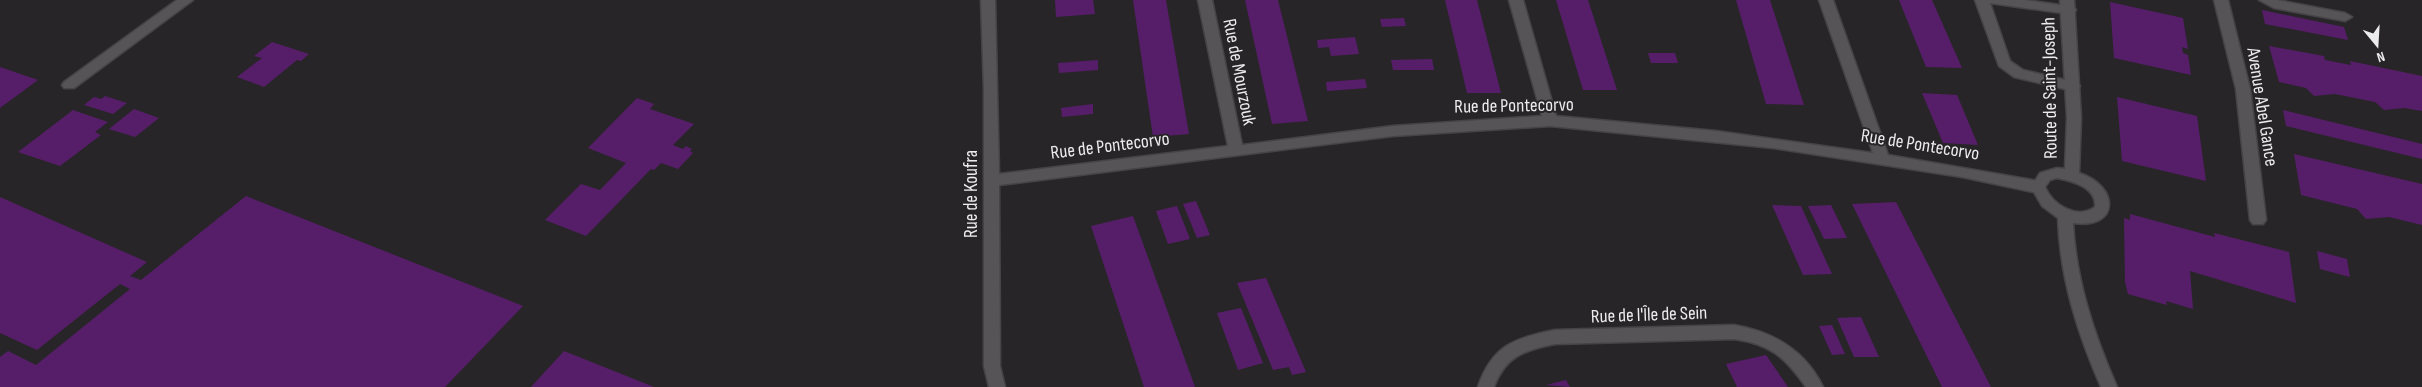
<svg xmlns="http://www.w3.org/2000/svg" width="2422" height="387" viewBox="0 0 2422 387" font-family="'Sofia Sans Condensed',sans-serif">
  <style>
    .building { fill: #561e68 }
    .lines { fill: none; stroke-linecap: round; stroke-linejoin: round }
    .lane-casing { stroke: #464347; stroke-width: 3 }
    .street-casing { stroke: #464347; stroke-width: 3 }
    .secondary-casing { stroke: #464347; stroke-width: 3 }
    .lane { fill: #575458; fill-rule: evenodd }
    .street { fill: #575458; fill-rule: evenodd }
    .secondary { fill: #575458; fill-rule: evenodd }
    .labels { text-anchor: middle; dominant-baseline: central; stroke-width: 4; stroke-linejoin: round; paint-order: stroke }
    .street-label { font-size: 19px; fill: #ecebed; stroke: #282529 }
  </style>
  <rect width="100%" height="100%" fill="#282529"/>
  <!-- building -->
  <path class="building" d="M 1055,0 L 1093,0 L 1095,14 L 1056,17 Z
    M 1133,0 L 1166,0 L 1189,134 L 1153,137 Z
    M 1245,0 L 1278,0 L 1308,121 L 1272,124 Z
    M 1445,0 L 1477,0 L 1501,93 L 1467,93 Z
    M 1556,0 L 1588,0 L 1617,90 L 1583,90 Z
    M 1736,0 L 1770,0 L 1804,105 L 1766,104 Z
    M 1899,0 L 1932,0 L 1962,68 L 1926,67 Z
    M 2110,2 L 2183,18 L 2188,49 L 2182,47 L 2183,53 L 2188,55 L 2191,75 L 2114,58 Z
    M 2262,10 L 2344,27 L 2348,40 L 2265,24 Z
    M 1404,18 L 1406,26 L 1382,27 L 1380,19 Z
    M 1355,37 L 1359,54 L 1331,56 L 1329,47 L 1318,48 L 1317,40 Z
    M 272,42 L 309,54 L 301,61 L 297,60 L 264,87 L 237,77 L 262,58 L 254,56 Z
    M 2269,46 L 2324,56 L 2325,60 L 2351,65 L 2350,61 L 2422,76 L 2422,111 L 2404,108 L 2384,110 L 2375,102 L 2335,94 L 2314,96 L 2306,88 L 2279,82 Z
    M 1648,53 L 1675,53 L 1678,63 L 1651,63 Z
    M 1432,59 L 1434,70 L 1393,70 L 1391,60 Z
    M 1098,60 L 1098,70 L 1059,73 L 1058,63 Z
    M 0,67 L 38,80 L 0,108 Z
    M 1365,79 L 1367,88 L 1327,91 L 1326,82 Z
    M 1922,93 L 1957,95 L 1978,145 L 1943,143 Z
    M 105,96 L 127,103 L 113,114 L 84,105 L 94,97 L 101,99 Z
    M 2117,97 L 2197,116 L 2206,181 L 2122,161 Z
    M 637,98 L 654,104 L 650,109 L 694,124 L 673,145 L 683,149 L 686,146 L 692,149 L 690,151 L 693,153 L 678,169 L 661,163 L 654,170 L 651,169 L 586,236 L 545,220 L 581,184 L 600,190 L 626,163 L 588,148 Z
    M 1093,104 L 1093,114 L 1062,117 L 1061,108 Z
    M 134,109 L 159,118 L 135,137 L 109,129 Z
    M 73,110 L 108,122 L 95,132 L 101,135 L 60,166 L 18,152 Z
    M 2283,110 L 2422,144 L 2422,159 L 2286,126 Z
    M 2294,154 L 2422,184 L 2422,225 L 2389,217 L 2366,219 L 2357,209 L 2301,195 Z
    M 246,196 L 523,306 L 445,387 L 0,387 L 0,357 L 8,351 L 36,365 L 130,289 L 120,284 L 37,350 L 0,333 L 0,197 L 147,262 L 130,276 L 141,280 Z
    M 1196,201 L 1210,235 L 1197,238 L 1183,204 Z
    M 1896,202 L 1991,387 L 1942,387 L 1852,204 Z
    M 1772,205 L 1801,206 L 1832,274 L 1803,275 Z
    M 1831,205 L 1847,238 L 1824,239 L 1808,206 Z
    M 1177,206 L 1190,239 L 1168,244 L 1156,211 Z
    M 2130,214 L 2215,237 L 2214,233 L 2289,252 L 2296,303 L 2190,271 L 2193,309 L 2166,301 L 2167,305 L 2128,294 L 2125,282 L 2124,218 L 2130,220 Z
    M 1133,216 L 1195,387 L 1144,387 L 1091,226 Z
    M 2317,251 L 2347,259 L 2350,277 L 2320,269 Z
    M 1266,278 L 1306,372 L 1292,375 L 1289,367 L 1273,370 L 1237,283 Z
    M 1241,308 L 1263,363 L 1238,370 L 1217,313 Z
    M 1861,317 L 1879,357 L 1854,357 L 1837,318 Z
    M 1832,325 L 1845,354 L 1832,355 L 1819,326 Z
    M 564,351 L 654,387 L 531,387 Z
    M 1766,355 L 1788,387 L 1737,387 L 1726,364 Z
    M 1566,380 L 1570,387 L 1546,385 Z"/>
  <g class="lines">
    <defs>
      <path id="lane" d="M 2259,0 L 2277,0 L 2345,13 L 2352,17 L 2345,21 L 2274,8 Z"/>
      <path id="street" d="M 177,0 L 193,0 L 74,88 L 64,88 L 62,85 L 64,82 Z
        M 981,0 L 995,0 L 999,174 L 1228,146 L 1198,0 L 1212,0 L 1242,145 L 1393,126 L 1542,116 L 1509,0 L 1523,0 L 1556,116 L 1716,131 L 1873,153 L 1819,0 L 1833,0 L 1888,155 L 2038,181 L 2043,183 L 2045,187 L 2043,191 L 2038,193 L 1962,177 L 1773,148 L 1550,126 L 1393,136 L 999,185 L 1000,366 L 1005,387 L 989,387 L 984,366 L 984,90 Z
        M 1975,0 L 2025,0 L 2074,7 L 2076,10 L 2074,13 L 2069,14 L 1990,3 L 2010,61 L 2023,70 L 2078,83 L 2080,86 L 2078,89 L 2073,91 L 2014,77 L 1999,66 Z
        M 2214,0 L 2228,0 L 2250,89 L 2266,220 L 2263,224 L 2253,224 L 2250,220 L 2236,89 Z
        M 1734,325 C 1774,332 1805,350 1823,387 L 1806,387 C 1785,357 1770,344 1734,339 L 1555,344 C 1525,350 1505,356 1494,387 L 1478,387 C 1492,346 1514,338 1555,330 Z"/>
      <path id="secondary" d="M 2060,0 L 2074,0 L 2081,118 L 2079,173 C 2120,186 2120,230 2073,223 C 2076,281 2094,334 2117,387 L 2101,387 C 2077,332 2060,278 2058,218 L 2042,206 L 2031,187 L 2040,173 L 2057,168 L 2065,169 L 2067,118 ZM 2057,178 C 2072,181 2097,187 2095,207 C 2077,220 2053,205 2045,187 L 2050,180 Z"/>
    </defs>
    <!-- lane casing -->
    <use href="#lane" class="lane-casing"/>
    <!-- street casing -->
    <use href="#street" class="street-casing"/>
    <!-- secondary casing -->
    <use href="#secondary" class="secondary-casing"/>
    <!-- lane -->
    <use href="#lane" class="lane"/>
    <!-- street -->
    <use href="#street" class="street"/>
    <!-- secondary -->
    <use href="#secondary" class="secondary"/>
  </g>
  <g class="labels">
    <!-- street labels -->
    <g class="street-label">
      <text transform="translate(1239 72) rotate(79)">Rue de Mourzouk</text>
      <text transform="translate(2050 88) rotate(-91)">Route de Saint-Joseph</text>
      <text transform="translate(1514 106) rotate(-1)">Rue de Pontecorvo</text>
      <text transform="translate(2262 107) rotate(81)">Avenue Abel Gance</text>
      <text transform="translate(1920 145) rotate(9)">Rue de Pontecorvo</text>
      <text transform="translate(1110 146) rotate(-7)">Rue de Pontecorvo</text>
      <text transform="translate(971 194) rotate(-90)">Rue de Koufra</text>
      <text transform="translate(1649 315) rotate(-2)">Rue de l'Île de Sein</text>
    </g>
  </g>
  <!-- north arrow -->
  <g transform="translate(2377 45) rotate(162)" stroke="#282529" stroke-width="4" paint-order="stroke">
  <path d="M0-4L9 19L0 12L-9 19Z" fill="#ecebed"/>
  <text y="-8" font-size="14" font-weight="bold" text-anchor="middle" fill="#ecebed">N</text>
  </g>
</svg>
